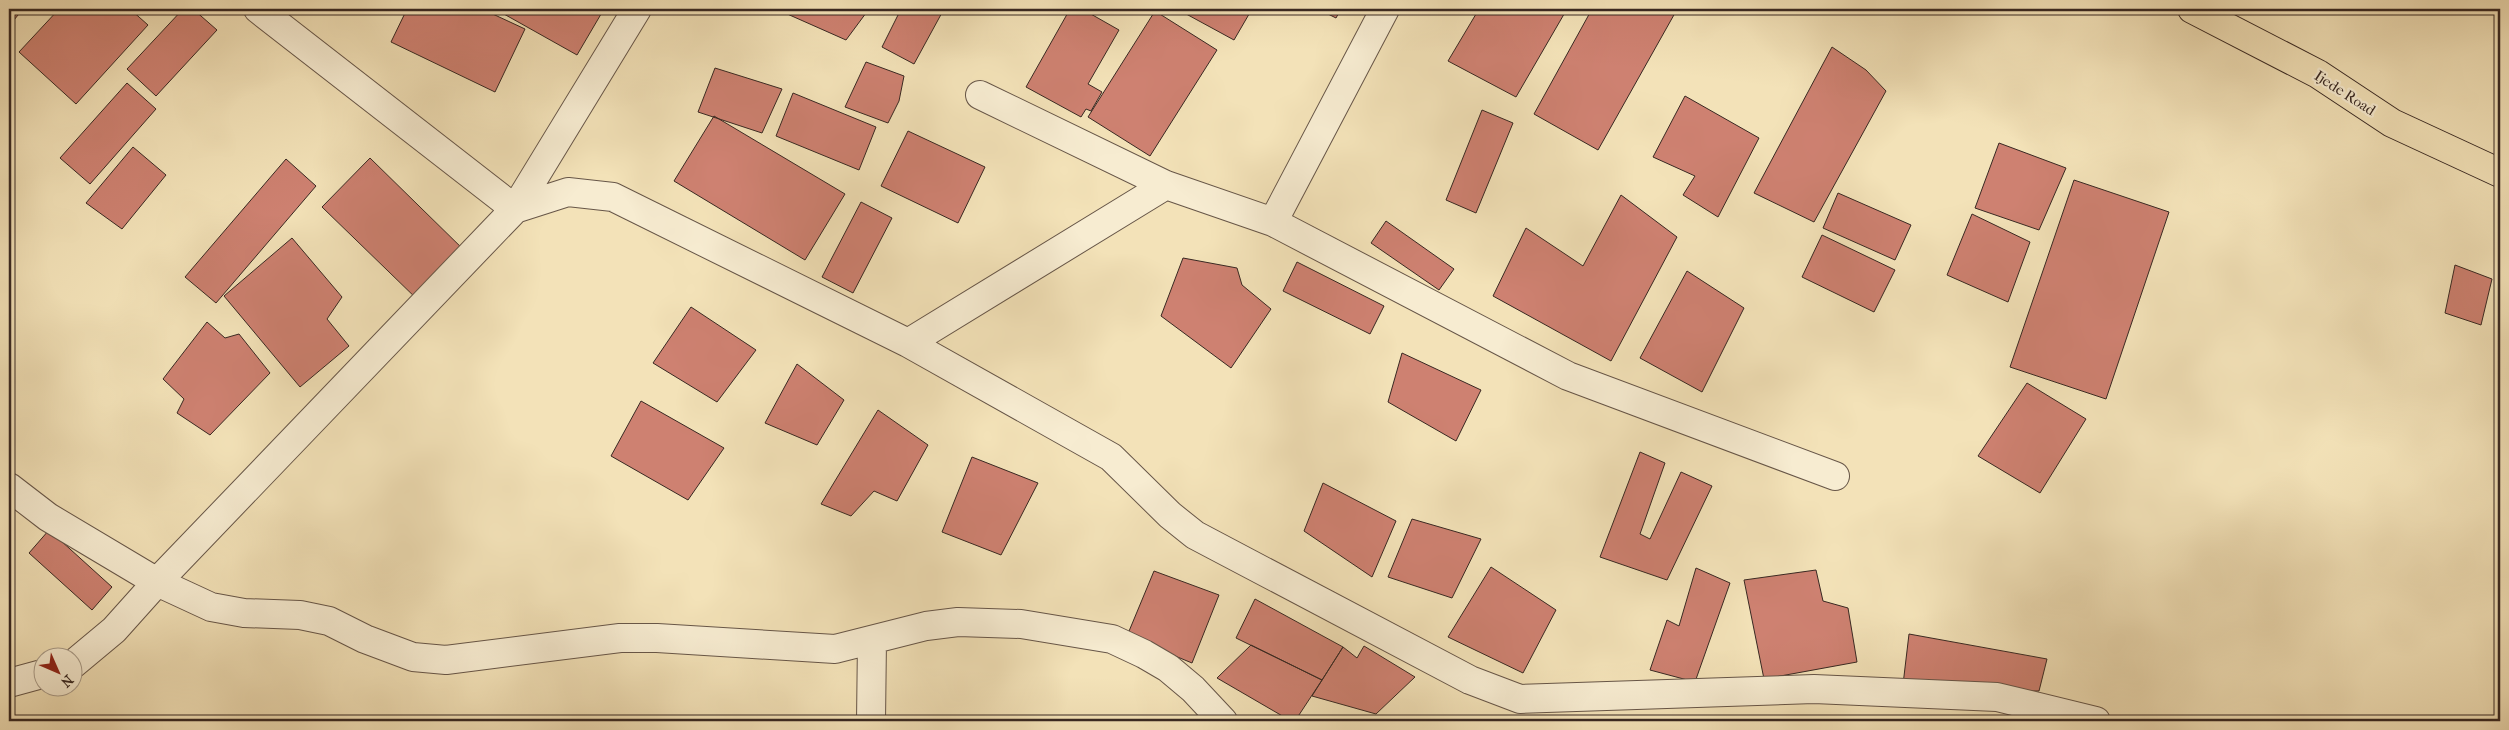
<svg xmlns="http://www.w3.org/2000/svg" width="2509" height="730" viewBox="0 0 2509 730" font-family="'IM FELL French Canon',serif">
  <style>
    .building { fill: #ce8171; stroke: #382822 }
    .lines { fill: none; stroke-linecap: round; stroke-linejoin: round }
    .minor-casing { stroke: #675648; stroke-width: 30 }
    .major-casing { stroke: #382822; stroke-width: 30 }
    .minor { stroke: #f7ecd1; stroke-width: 28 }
    .major { stroke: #f3e2b8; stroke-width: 28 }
    .labels { text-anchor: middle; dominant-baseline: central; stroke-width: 4.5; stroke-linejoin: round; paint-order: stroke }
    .street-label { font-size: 15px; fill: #382822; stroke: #f7ecd1 }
  </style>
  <rect width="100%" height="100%" fill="#f3e2b8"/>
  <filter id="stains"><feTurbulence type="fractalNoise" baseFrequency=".004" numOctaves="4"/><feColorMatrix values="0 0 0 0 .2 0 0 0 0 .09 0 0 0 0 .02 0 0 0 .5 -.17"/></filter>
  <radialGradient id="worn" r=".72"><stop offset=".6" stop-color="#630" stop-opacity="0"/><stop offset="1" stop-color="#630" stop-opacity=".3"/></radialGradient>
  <!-- building -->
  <path class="building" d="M 9,9 L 23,9 L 9,26 Z
    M 59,9 L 130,9 L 148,25 L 76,104 L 19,52 Z
    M 183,9 L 193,9 L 217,30 L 156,96 L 127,69 Z
    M 407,9 L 482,9 L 525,29 L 495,92 L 391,42 Z
    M 495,9 L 604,9 L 577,55 Z
    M 776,9 L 869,9 L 846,40 Z
    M 901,9 L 944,9 L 914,64 L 882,47 Z
    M 1070,9 L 1082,9 L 1119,30 L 1088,84 L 1102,92 L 1091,111 L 1086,109 L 1081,117 L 1026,87 Z
    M 1177,9 L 1252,9 L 1234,40 Z
    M 1318,9 L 1341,9 L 1336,18 Z
    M 1479,9 L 1567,9 L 1516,97 L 1448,61 Z
    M 1592,9 L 1666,9 L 1675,13 L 1598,150 L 1534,114 Z
    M 2423,9 L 2438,9 L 2433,14 Z
    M 1155,11 L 1217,50 L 1150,156 L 1088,117 Z
    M 1832,47 L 1866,70 L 1886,91 L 1814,222 L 1754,193 Z
    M 866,62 L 904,76 L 899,101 L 888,123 L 845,107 Z
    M 715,68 L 782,89 L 762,133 L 698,112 Z
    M 127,83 L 156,109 L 90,184 L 60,158 Z
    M 793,93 L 876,127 L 859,170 L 776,136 Z
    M 1685,96 L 1759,138 L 1718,217 L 1683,195 L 1695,176 L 1653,157 Z
    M 1482,110 L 1513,123 L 1476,213 L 1446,200 Z
    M 714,116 L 845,194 L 805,260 L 674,181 Z
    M 908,131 L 985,167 L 958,223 L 881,186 Z
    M 1999,143 L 2066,168 L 2039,230 L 1975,208 Z
    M 133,147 L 166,175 L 122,229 L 86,203 Z
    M 370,158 L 468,254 L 421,303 L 322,207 Z
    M 286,159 L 316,186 L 216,303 L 185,277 Z
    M 2074,180 L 2169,212 L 2106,399 L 2010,367 Z
    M 1838,193 L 1911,225 L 1895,260 L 1823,228 Z
    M 1621,195 L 1677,237 L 1611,361 L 1493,296 L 1526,228 L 1583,266 Z
    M 861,202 L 892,218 L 853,293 L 822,277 Z
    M 1972,214 L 2030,242 L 2008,302 L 1947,275 Z
    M 1386,221 L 1454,269 L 1439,290 L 1371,243 Z
    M 1822,235 L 1895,270 L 1874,312 L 1802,277 Z
    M 292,238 L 342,297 L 327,319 L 349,346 L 300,387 L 224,296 Z
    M 1183,258 L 1237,268 L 1242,285 L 1271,309 L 1231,368 L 1161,316 Z
    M 1297,262 L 1384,306 L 1370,334 L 1283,291 Z
    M 2455,265 L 2492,279 L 2481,325 L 2445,313 Z
    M 1687,271 L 1744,308 L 1702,392 L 1640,358 Z
    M 691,307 L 756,350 L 717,402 L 653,363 Z
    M 207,322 L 225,338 L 239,334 L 270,373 L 210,435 L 177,413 L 184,399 L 163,379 Z
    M 1402,353 L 1481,390 L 1456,441 L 1388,402 Z
    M 797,364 L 844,400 L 817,445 L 765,423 Z
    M 2027,383 L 2086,419 L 2040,493 L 1978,456 Z
    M 641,401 L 724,448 L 688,500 L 611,456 Z
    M 878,410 L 928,445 L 897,501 L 874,491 L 851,516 L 821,504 Z
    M 1640,452 L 1665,463 L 1640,534 L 1650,539 L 1681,472 L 1712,486 L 1667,580 L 1600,557 Z
    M 972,457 L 1038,483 L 1001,555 L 942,532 Z
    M 1323,483 L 1396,521 L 1372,577 L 1304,531 Z
    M 1412,519 L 1481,539 L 1452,598 L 1388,577 Z
    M 49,530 L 112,587 L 92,610 L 29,553 Z
    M 1491,567 L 1556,610 L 1523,673 L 1448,637 Z
    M 1696,568 L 1730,583 L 1695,682 L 1650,670 L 1667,620 L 1679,626 Z
    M 1816,570 L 1823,601 L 1848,608 L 1857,662 L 1764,679 L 1744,580 Z
    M 1154,571 L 1219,595 L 1192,663 L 1127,636 Z
    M 1255,599 L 1343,647 L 1322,680 L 1236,638 Z
    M 1909,634 L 2047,659 L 2039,691 L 1902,693 Z
    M 1251,645 L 1322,680 L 1295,721 L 1291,721 L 1217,678 Z
    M 1364,646 L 1415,677 L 1376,714 L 1312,696 L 1343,647 L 1357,658 Z
    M 1562,717 L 1577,721 L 1560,721 Z"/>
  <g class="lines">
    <defs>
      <path id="minor" d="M 258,9 L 515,209 L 568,192 L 613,197 L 908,343 L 1111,457 L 1170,515 L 1195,535 L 1470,680 L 1520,699 L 1814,689 L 1997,697 L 2096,721
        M 980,95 L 1166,185 L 1273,222 L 1568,376 L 1835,476
        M 1273,222 L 1385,9
        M 908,343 L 1166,185
        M 9,487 L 48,517 L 157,582 L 211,607 L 244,613 L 300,615 L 329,621 L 365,639 L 413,657 L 446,660 L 620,638 L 657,638 L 835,649 L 926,626 L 958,622 L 1021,624 L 1112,639 L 1144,654 L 1168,668 L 1193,689 L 1223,721
        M 72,665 L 114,630 L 157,582 L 515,209 L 637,9
        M 9,683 L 42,674
        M 871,721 L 872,640"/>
      <path id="major" d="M 2192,9 L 2318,74 L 2392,123 L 2500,173"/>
    </defs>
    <!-- minor casing -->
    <use href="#minor" class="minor-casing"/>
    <!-- major casing -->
    <use href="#major" class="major-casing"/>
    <!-- minor -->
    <use href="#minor" class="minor"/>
    <!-- major -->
    <use href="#major" class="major"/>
  </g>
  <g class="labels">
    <!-- street labels -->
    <g class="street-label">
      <text transform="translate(2345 93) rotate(33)">Ijede Road</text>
    </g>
  </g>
  <!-- margin -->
  <rect width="2509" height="730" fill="none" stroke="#f3e2b8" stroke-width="30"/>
  <rect x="10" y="10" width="2489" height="710" fill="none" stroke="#382822" stroke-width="2.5"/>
  <rect x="15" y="15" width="2479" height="700" fill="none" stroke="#382822"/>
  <!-- north arrow -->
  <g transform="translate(58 672) rotate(135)"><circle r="24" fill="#f7ecd1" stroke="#ab9e8b"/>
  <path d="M0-4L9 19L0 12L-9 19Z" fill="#8f2418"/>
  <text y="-8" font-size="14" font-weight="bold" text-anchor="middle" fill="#382822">N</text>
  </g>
  <rect width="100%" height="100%" filter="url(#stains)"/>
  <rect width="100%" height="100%" fill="url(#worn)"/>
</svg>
